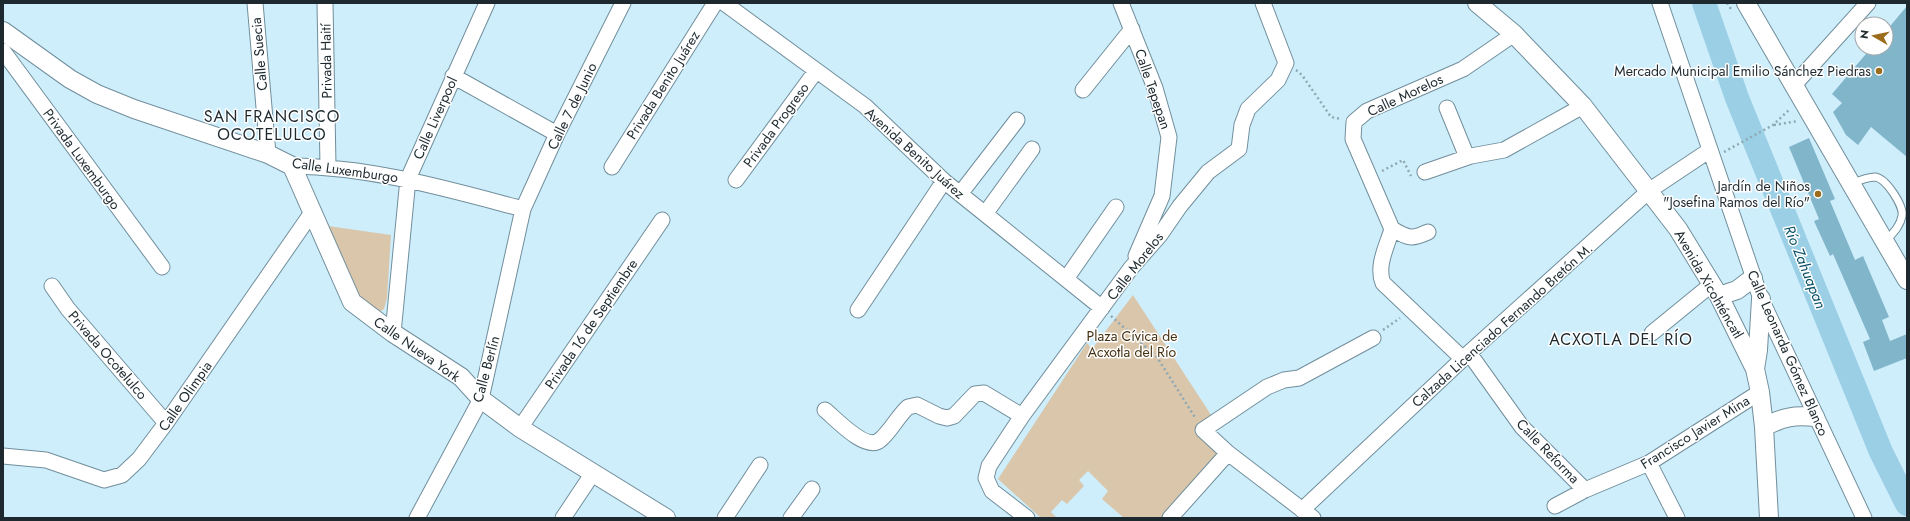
<svg xmlns="http://www.w3.org/2000/svg" width="1910" height="521" viewBox="0 0 1910 521" font-family="Jost,sans-serif">
  <style>
    .green { fill: #d9c6ab }
    .lines { fill: none; stroke-linecap: round; stroke-linejoin: round }
    .river { stroke: #9bcfe5; stroke-width: 24 }
    .building { fill: #81b5ca }
    .service-casing { stroke: #718e9b; stroke-width: 9 }
    .minor-casing { stroke: #718e9b; stroke-width: 17 }
    .tertiary-casing { stroke: #718e9b; stroke-width: 20 }
    .path { stroke: #8fa8b3; stroke-width: 2.5; stroke-dasharray: 2 3; stroke-linecap: butt }
    .service { stroke: #fff; stroke-width: 7 }
    .minor { stroke: #fff; stroke-width: 15 }
    .tertiary { stroke: #fff; stroke-width: 18 }
    .poi-dot { fill: #9a6c1c; stroke: #fff; stroke-width: 1.5 }
    .labels { text-anchor: middle; dominant-baseline: central; stroke-width: 3; stroke-linejoin: round; paint-order: stroke }
    .street-label { font-size: 14px; fill: #1d292e; stroke: #fff }
    .poi-label { font-size: 14px; fill: #1d292e; stroke: #fff; text-anchor: end }
    .park-label { font-size: 14px; fill: #453110; stroke: #fff }
    .water-label { font-size: 15px; font-style: italic; fill: #0c5269; stroke: #fff }
    .quarter-label { font-size: 16px; letter-spacing: 1px; fill: #1d292e; stroke: #fff }
  </style>
  <rect width="100%" height="100%" fill="#ceeefc"/>
  <!-- green -->
  <path class="green" d="M 328,226 L 391,235 L 387,298 L 384,309 L 381,311 L 374,310 L 356,296 Z
    M 1133,295 L 1215,421 L 1217,452 L 1219,456 L 1165,518 L 1124,518 L 1102,499 L 1108,491 L 1088,471 L 1079,480 L 1084,486 L 1067,504 L 1062,500 L 1051,512 L 1057,518 L 1041,518 L 998,479 L 1087,343 L 1092,349 Z"/>
  <g class="lines">
    <!-- river -->
    <path class="river" d="M 1704,3 L 1737,98 L 1881,452 L 1907,504"/>
  </g>
  <!-- building -->
  <path class="building" d="M 1907,6 L 1907,157 L 1871,127 L 1858,145 L 1846,135 L 1833,112 L 1842,103 L 1832,94 L 1871,48 L 1886,48 L 1886,31 Z
    M 1809,138 L 1835,199 L 1830,201 L 1855,260 L 1863,256 L 1889,317 L 1882,320 L 1890,341 L 1907,334 L 1907,358 L 1874,371 L 1863,342 L 1870,339 L 1833,254 L 1830,256 L 1814,221 L 1819,219 L 1789,147 Z"/>
  <g class="lines">
    <defs>
      <path id="service" d="M 1851,184 C 1858,181 1867,177 1875,177 C 1886,178 1904,206 1902,216 C 1900,227 1892,234 1885,242"/>
      <path id="minor" d="M 255,3 L 268,154
        M 325,3 L 328,166
        M 724,3 L 865,106 L 944,181 L 1102,308
        M 1121,3 L 1155,88 L 1169,137 L 1162,196 L 1136,256
        M 1660,3 L 1761,299 L 1864,518
        M 3,51 L 162,267
        M 453,76 L 557,134
        M 1794,85 L 1868,3
        M 1083,90 L 1132,29
        M 1447,108 L 1467,157
        M 292,166 C 372,167 447,189 523,209
        M 612,167 L 715,3
        M 1425,172 L 1471,156 L 1504,150 L 1583,106
        M 736,180 L 816,71
        M 960,194 L 1017,120
        M 985,214 L 1032,149
        M 1392,229 L 1353,139 L 1354,122 L 1367,111 L 1463,69 L 1514,34
        M 1392,229 C 1387,246 1376,266 1383,283 L 1463,359
        M 1392,229 C 1408,238 1411,240 1428,232
        M 1066,279 L 1116,207
        M 52,286 L 68,309 L 166,423
        M 858,310 L 944,181
        M 393,333 L 408,179 L 487,3
        M 1652,333 L 1712,284
        M 1469,353 L 1522,427 L 1585,490
        M 825,410 C 836,419 866,452 880,440 C 890,432 898,416 908,407 L 917,405 L 939,416 L 947,418 L 954,416 L 975,394 L 984,393 L 1022,416
        M 520,428 L 662,220
        M 3,456 L 46,460 L 104,480 L 122,475 L 139,459 L 166,423 L 313,211
        M 1649,463 L 1677,518
        M 1555,506 L 1585,490 L 1649,463 L 1760,392
        M 1302,510 L 1469,353 L 1650,190 L 1710,150
        M 417,518 L 481,399 L 523,209 L 557,134 L 623,3
        M 563,518 L 593,473
        M 725,518 L 760,465
        M 791,518 L 812,489
        M 1027,518 L 992,491 L 986,478 L 989,466 L 1022,416 L 1131,268 L 1160,235 L 1180,206 L 1208,172 L 1239,149 L 1242,125 L 1248,109 L 1278,80 L 1286,63 L 1263,3
        M 1170,518 L 1228,453
        M 1313,518 L 1228,453 L 1203,430 L 1267,387 L 1284,380 L 1299,378 L 1373,338"/>
      <path id="tertiary" d="M 1477,3 L 1514,34 L 1583,106 L 1678,229 L 1719,296 L 1755,369 L 1760,392 L 1764,427 L 1769,518
        M 1746,3 L 1907,280
        M 3,31 L 70,79 L 97,94 L 134,109 L 268,154 L 292,166 L 352,302 L 393,333 L 461,377 L 481,399 L 520,428 L 666,518
        M 1719,296 L 1737,290 L 1753,278
        M 1755,369 L 1758,350 L 1761,299
        M 1764,427 C 1783,417 1794,415 1815,417"/>
    </defs>
    <!-- service casing -->
    <use href="#service" class="service-casing"/>
    <!-- minor casing -->
    <use href="#minor" class="minor-casing"/>
    <!-- tertiary casing -->
    <use href="#tertiary" class="tertiary-casing"/>
    <!-- path -->
    <path class="path" d="M 1727,3 L 1731,9
      M 1296,70 L 1302,75 L 1331,117 L 1341,119
      M 1774,125 L 1798,121
      M 1724,152 L 1773,125 L 1790,109
      M 1382,171 L 1403,160 L 1411,176
      M 1111,316 L 1157,357 L 1196,419
      M 1383,330 L 1400,318"/>
    <!-- service -->
    <use href="#service" class="service"/>
    <!-- minor -->
    <use href="#minor" class="minor"/>
    <!-- tertiary -->
    <use href="#tertiary" class="tertiary"/>
  </g>
  <!-- markers -->
  <g class="poi-dot">
    <circle cx="1879" cy="71" r="4"/>
    <circle cx="1818" cy="194" r="4"/>
  </g>
  <g class="labels">
    <!-- street labels -->
    <g class="street-label">
      <text transform="translate(259 54) rotate(-95)">Calle Suecia</text>
      <text transform="translate(326 61) rotate(-91)">Privada Haití</text>
      <text transform="translate(663 85) rotate(-58)">Privada Benito Juárez</text>
      <text transform="translate(1153 89) rotate(71)">Calle Tepepan</text>
      <text transform="translate(1405 95) rotate(-25)">Calle Morelos</text>
      <text transform="translate(572 106) rotate(-64)">Calle 7 de Junio</text>
      <text transform="translate(435 118) rotate(-66)">Calle Liverpool</text>
      <text transform="translate(776 125) rotate(-54)">Privada Progreso</text>
      <text transform="translate(915 153) rotate(42)">Avenida Benito Juárez</text>
      <text transform="translate(82 159) rotate(54)">Privada Luxemburgo</text>
      <text transform="translate(345 170) rotate(8)">Calle Luxemburgo</text>
      <text transform="translate(1135 266) rotate(-52)">Calle Morelos</text>
      <text transform="translate(1709 284) rotate(60)">Avenida Xicohténcatl</text>
      <text transform="translate(591 324) rotate(-56)">Privada 16 de Septiembre</text>
      <text transform="translate(1502 325) rotate(-42)">Calzada Licenciado Fernando Bretón M.</text>
      <text transform="translate(417 349) rotate(35)">Calle Nueva York</text>
      <text transform="translate(1788 353) rotate(66)">Calle Leonarda Gómez Blanco</text>
      <text transform="translate(108 355) rotate(49)">Privada Ocotelulco</text>
      <text transform="translate(486 369) rotate(-75)">Calle Berlín</text>
      <text transform="translate(185 396) rotate(-55)">Calle Olimpia</text>
      <text transform="translate(1695 432) rotate(-32)">Francisco Javier Mina</text>
      <text transform="translate(1548 451) rotate(46)">Calle Reforma</text>
    </g>
    <!-- poi labels -->
    <g class="poi-label">
      <text x="1871" y="71">Mercado Municipal Emilio Sánchez Piedras</text>
      <text x="1810" y="186">Jardín de Niños<tspan x="1810" dy="16">"Josefina Ramos del Río"</tspan></text>
    </g>
    <!-- park labels -->
    <g class="park-label">
      <text x="1132" y="336">Plaza Cívica de<tspan x="1132" dy="16">Acxotla del Río</tspan></text>
    </g>
    <!-- water labels -->
    <g class="water-label">
      <text transform="translate(1805 267) rotate(68)">Río Zahuapan</text>
    </g>
    <!-- quarter labels -->
    <g class="quarter-label">
      <text x="272" y="116">SAN FRANCISCO<tspan x="272" dy="18">OCOTELULCO</tspan></text>
      <text x="1621" y="339">ACXOTLA DEL RÍO</text>
    </g>
  </g>
  <!-- border -->
  <rect width="1910" height="521" fill="none" stroke="#1d292e" stroke-width="8"/>
  <!-- north arrow -->
  <g transform="translate(1874 36) rotate(279)"><circle r="19" fill="#ffffff" stroke="#a5a9ab"/>
  <path d="M0-3L7 15L0 10L-7 15Z" fill="#9a6c1c"/>
  <text y="-6" font-size="11" font-weight="bold" text-anchor="middle" fill="#1d292e">N</text>
  </g>
</svg>
